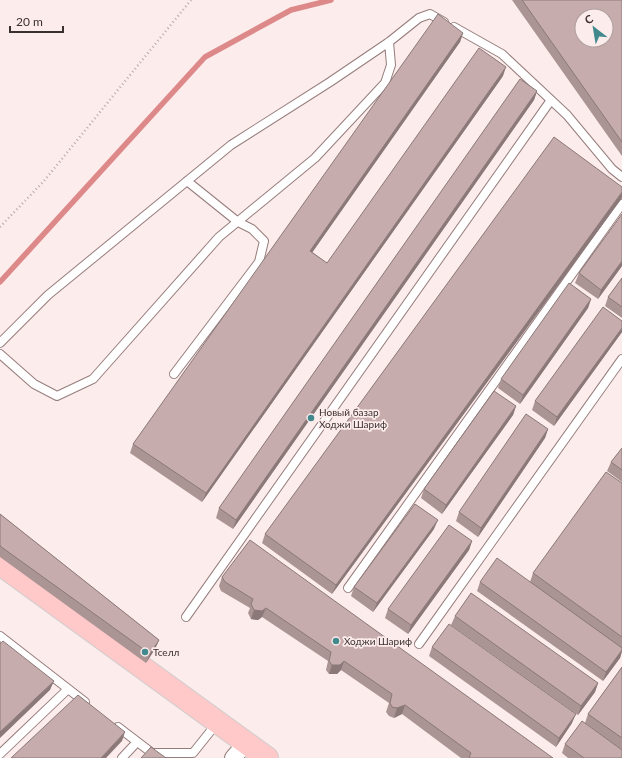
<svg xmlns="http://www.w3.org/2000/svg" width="622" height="758" viewBox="0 0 622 758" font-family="Lato,sans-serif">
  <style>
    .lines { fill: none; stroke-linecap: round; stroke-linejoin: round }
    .stream { stroke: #dd898a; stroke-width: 5.5 }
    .service-casing { stroke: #967d7d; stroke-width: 10 }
    .minor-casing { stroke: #967d7d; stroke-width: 18 }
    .primary-casing { stroke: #d0cdcd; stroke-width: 24 }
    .path { stroke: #b7aaa9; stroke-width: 2.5; stroke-dasharray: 1 3; stroke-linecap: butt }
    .service { stroke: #fff; stroke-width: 8 }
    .minor { stroke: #fff; stroke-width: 16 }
    .primary { stroke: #ffc8c9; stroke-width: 22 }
    .wall { fill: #aa9494 }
    .shaded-wall { fill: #8b7878 }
    .building { fill: #c6acac; stroke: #8b7878; fill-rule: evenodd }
    .poi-dot { fill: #41898d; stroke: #fceceb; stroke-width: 1.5 }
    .labels { text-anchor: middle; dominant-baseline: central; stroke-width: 3.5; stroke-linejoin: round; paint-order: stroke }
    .poi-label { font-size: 10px; fill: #3a3030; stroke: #fceceb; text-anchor: start }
  </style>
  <rect width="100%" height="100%" fill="#fceceb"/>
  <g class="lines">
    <!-- stream -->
    <path class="stream" d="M 0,282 L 205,57 L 291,10 L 331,0"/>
    <defs>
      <path id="service" d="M 454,27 L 502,54 L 567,115 L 612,169 L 622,177
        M 0,343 L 48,295 L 231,145 L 330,82 L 389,42 L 419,18 L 430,14 L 444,22
        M 0,354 L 34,384 L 57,396 L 93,379 L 219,237 L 315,158 L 385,83 L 391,65 L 389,42
        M 174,374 L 259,262 L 264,241 L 252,229 L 238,222 L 187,181
        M 348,588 L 622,204
        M 186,617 L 551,100
        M 0,636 L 85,702
        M 419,644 L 622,359
        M 118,727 L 152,753 L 193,753 L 217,723
        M 0,754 L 68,689
        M 122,758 L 137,742"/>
      <path id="minor" d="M 233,758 L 246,743"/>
      <path id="primary" d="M 0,564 L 267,758"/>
    </defs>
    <!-- service casing -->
    <use href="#service" class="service-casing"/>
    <!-- minor casing -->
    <use href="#minor" class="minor-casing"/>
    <!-- primary casing -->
    <use href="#primary" class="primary-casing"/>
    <!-- path -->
    <path class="path" d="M 0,227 L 44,181 L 191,0"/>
    <!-- service -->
    <use href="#service" class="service"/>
    <!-- minor -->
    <use href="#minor" class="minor"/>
    <!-- primary -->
    <use href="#primary" class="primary"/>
  </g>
  <!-- wall -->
  <path class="wall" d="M 512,0 L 622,0 L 622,156 Z
    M 463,33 L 460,42 L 312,252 L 327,263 L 503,76 L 202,502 L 130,453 L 133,444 Z
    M 537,91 L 534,100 L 233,529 L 216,518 L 219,508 Z
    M 622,198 L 332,594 L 262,543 L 265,534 Z
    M 622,266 L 598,299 L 575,283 L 579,273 Z
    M 622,278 L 622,318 L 605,306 L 608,297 Z
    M 591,299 L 588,308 L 520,404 L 498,388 L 501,379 Z
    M 622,321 L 622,332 L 554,426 L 532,410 L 535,401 Z
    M 516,406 L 513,415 L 442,514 L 421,498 L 424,489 Z
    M 548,429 L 545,438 L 478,537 L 456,521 L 459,512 Z
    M 622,448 L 622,482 L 607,471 L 611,462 Z
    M 622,483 L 622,652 L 620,658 L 603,681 L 477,591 L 480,582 L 530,582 L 533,573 Z
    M 0,514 L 159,640 L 155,649 L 146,663 L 0,557 Z
    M 434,529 L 373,612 L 351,596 L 354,587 Z
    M 472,541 L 469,550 L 408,634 L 385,618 L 388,609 Z
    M 222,577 L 553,758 L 461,758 L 402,714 L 394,718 L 389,716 L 386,712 L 389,703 L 341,670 L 337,674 L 329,674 L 326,670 L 328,661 L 262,617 L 258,620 L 251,619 L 248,613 L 250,608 L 221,591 L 219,586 Z
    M 455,616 L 598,683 L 595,692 L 578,715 L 451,625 Z
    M 432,647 L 572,723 L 556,747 L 429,656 Z
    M 622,667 L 622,750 L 585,723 L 588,714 Z
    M 565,744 L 622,758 L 568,758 L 562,753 Z"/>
  <!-- shaded-wall -->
  <path class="shaded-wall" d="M 463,33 L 460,42 L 307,260 L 310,251 Z
    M 506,67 L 503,76 L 202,502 L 206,493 Z
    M 537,91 L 534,100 L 233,529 L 236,520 Z
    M 622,192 L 622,198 L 332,594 L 336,585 Z
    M 622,261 L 622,266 L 598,299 L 601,290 Z
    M 591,299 L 588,308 L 520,404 L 523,395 Z
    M 622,328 L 622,332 L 554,426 L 557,417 Z
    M 516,406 L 513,415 L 442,514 L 446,505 Z
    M 548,429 L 545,438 L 478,537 L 481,528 Z
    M 438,520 L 434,529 L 373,612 L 377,603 Z
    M 472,541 L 469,550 L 408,634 L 411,625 Z
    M 266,608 L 262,617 L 258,620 L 251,619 L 254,610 Z
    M 159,640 L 155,649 L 146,663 L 150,654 Z
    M 622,650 L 620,658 L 603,681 L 606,672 Z
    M 344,661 L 341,670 L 337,674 L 329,674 L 332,665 Z
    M 54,681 L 50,690 L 0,738 L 0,732 Z
    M 598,683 L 595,692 L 578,715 L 581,706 Z
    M 405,705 L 402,714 L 394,718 L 397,708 Z
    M 576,714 L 572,723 L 556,747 L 559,738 Z
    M 125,732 L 122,741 L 106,758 L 101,758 Z"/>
  <!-- building -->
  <path class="building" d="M 522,0 L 622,0 L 622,142 ZM 582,16 L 606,16 L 606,40 L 582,40 Z
    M 438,14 L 463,33 L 310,251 L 327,263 L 479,48 L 506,67 L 206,493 L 133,444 Z
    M 520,79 L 537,91 L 236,520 L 219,508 Z
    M 554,137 L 622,187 L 622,192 L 336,585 L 265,534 Z
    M 622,214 L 622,261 L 601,290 L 579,273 Z
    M 622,278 L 622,307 L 608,297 Z
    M 569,283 L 591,299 L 523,395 L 501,379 Z
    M 603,307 L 622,321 L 622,328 L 557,417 L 535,401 Z
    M 494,391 L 516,406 L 446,505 L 424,489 Z
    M 526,414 L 548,429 L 481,528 L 459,512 Z
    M 622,448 L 622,470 L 611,462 Z
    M 606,472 L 622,483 L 622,637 L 533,573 Z
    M 415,504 L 438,520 L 377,603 L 354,587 Z
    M 0,514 L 159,640 L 150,654 L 0,546 Z
    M 449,525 L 472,541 L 411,625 L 388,609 Z
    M 250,540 L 553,758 L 469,758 L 471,753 L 405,705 L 397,708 L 392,707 L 390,703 L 392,694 L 344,661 L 340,665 L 332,665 L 329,661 L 331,652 L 266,608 L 262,611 L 254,610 L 251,604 L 253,599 L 225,582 L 222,577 Z
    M 497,558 L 622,648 L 622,650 L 606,672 L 480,582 Z
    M 471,593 L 598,683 L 581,706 L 455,616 Z
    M 449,624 L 576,714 L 559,738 L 432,647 Z
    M 3,641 L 54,681 L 0,732 L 0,644 Z
    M 622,667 L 622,738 L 588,714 Z
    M 78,695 L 125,732 L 101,758 L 11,758 Z
    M 582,721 L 622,750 L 622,758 L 584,758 L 565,744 Z
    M 151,747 L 166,758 L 141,758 Z"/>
  <!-- markers -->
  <g class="poi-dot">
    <circle cx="311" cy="418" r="4"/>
    <circle cx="336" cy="641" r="4"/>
    <circle cx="145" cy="652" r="4"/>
  </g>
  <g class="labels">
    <!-- poi labels -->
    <g class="poi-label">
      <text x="319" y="412">Новый базар<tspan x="319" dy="12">Ходжи Шариф</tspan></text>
      <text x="344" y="641">Ходжи Шариф</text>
      <text x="153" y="652">Тселл</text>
    </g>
  </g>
  <!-- north arrow -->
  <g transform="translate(594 28) rotate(329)"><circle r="19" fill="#fceceb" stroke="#aea1a0"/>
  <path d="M0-3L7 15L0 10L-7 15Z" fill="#41898d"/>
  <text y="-6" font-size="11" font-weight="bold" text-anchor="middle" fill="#3a3030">С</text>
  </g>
  <!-- scale -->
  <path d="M10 26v6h53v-6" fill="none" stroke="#3a3030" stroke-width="2"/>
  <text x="16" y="26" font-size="12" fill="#3a3030" stroke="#fceceb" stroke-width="3" paint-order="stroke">20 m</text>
</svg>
